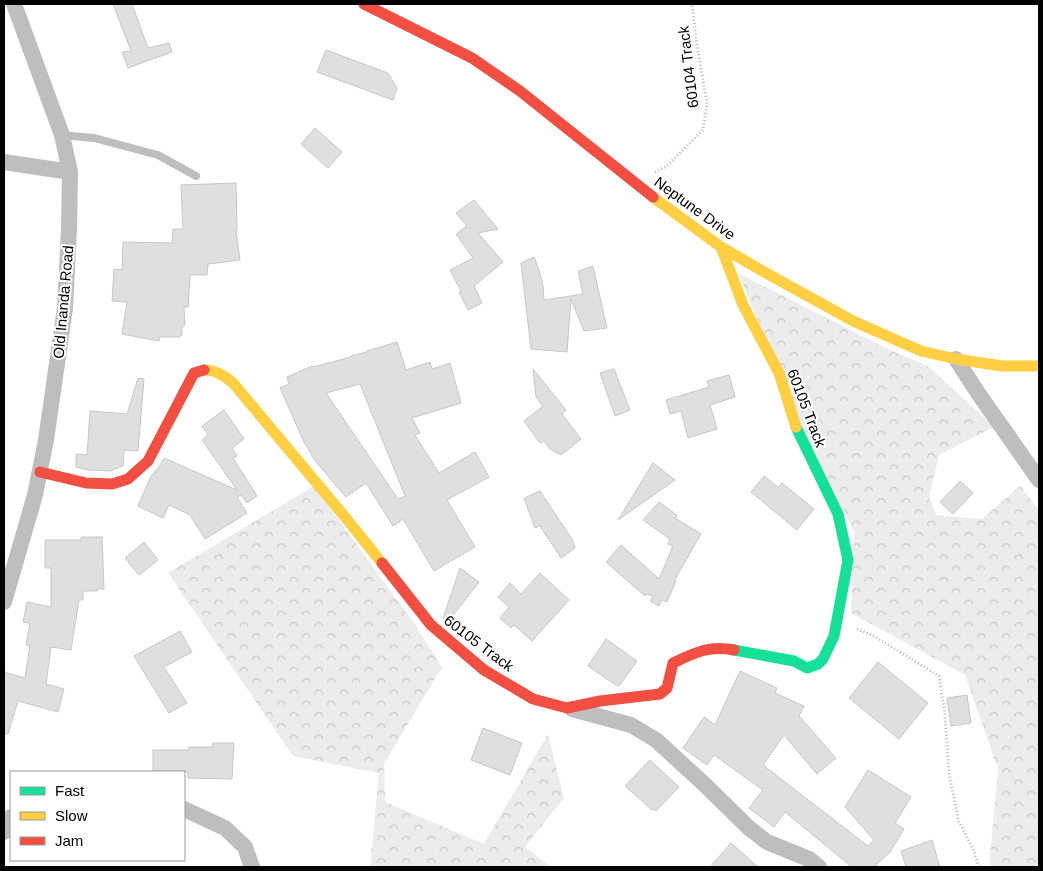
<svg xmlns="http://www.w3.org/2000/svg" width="1043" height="871" viewBox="0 0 1043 871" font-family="Arial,sans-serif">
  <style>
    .forest { fill: url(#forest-crowns) }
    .building { fill: #dfdfdf; stroke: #c7c7c7; fill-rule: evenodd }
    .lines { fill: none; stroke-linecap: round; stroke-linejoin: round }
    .path { stroke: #b9b9b9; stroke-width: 3; stroke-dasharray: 1 2.5; stroke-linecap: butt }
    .lane { stroke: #bebebe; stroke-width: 8 }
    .street { stroke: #bebebe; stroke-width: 16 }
    .fast { stroke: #16e098; stroke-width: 11 }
    .slow { stroke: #ffcf43; stroke-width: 11 }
    .jam { stroke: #f24e42; stroke-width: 11 }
    .labels { text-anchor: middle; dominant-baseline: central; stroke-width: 4; stroke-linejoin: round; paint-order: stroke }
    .street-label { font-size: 15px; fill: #000; stroke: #fff }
  </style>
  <defs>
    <pattern id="forest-crowns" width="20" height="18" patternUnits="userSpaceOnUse" patternTransform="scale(1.25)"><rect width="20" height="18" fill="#ececec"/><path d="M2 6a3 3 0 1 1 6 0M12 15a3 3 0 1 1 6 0" fill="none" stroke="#c9c9c9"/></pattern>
  </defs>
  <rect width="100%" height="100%" fill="#fff"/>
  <!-- forest -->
  <path class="forest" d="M 738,273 L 890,350 L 928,366 L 994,427 L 939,455 L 929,497 L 936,515 L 982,519 L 1020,486 L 1039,510 L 1039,867 L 989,867 L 998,769 L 965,675 L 851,613 L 854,532 L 800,422 Z
    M 314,486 L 414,623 L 442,667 L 384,764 L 385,802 L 484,844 L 548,734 L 564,798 L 525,847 L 551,867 L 370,867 L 379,773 L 293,756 L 168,573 Z"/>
  <!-- building -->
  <path class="building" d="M 113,4 L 132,4 L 148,48 L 169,43 L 172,52 L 128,68 L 122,52 L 131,51 Z
    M 326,50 L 388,73 L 397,88 L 393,100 L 317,72 Z
    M 315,128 L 342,152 L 328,168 L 301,144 Z
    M 236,183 L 237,230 L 236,230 L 240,260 L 208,264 L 207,275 L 190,275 L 188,307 L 184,307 L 185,325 L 182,327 L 182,335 L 180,335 L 180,337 L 160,337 L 159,341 L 122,334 L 127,302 L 112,301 L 114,269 L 122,270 L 123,242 L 172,243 L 173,229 L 183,229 L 181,185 Z
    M 474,200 L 498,229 L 478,233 L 503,262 L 474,286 L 482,303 L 468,310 L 459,292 L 461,291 L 450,270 L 473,258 L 456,234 L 467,226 L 456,213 Z
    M 534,257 L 538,267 L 543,285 L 544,300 L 583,294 L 578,271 L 593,266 L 607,328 L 584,331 L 571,299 L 567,352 L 531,349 L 521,263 Z
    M 397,342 L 406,370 L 430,362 L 432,369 L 450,363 L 461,403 L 412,418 L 420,433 L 415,435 L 439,473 L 475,452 L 489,477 L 447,500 L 475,547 L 434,571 L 403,519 L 393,526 L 366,483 L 346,497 L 316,462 L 304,442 L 280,388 L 289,384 L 287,377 L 312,366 L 313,367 L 351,357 L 351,356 L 367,352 L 367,351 ZM 360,384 L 405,496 L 398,499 L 326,393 Z
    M 533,369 L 566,410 L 562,414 L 581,439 L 561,455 L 550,449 L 544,441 L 540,443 L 524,421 L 543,406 L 536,397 Z
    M 614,369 L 630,410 L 615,416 L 600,373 Z
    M 729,375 L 735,397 L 710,405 L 717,429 L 688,438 L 681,411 L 670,414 L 666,400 L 709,387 L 707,381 Z
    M 138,378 L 144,379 L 138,451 L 124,450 L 123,466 L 110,471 L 88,470 L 76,467 L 76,454 L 87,455 L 90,411 L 127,414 Z
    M 224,410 L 244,439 L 232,448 L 237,456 L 233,458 L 257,496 L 247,503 L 241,495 L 237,497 L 247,513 L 205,539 L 190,515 L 169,505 L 163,518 L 138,506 L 151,476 L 159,467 L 164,458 L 237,490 L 202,440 L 208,435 L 202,426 Z
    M 653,463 L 675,480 L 618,520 Z
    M 764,476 L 778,487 L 782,483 L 814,509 L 797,530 L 751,492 Z
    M 960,481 L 973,493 L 953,514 L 940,502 Z
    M 540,491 L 572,539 L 575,548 L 561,558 L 540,526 L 535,528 L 524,498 Z
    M 659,502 L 677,515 L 675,518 L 701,534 L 674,581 L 676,581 L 667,602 L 662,600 L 659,606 L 650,601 L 653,596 L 647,594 L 645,596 L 606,562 L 621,545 L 659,579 L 673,546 L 668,544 L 670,539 L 643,520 Z
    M 81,537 L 102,537 L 104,589 L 98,589 L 97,591 L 83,591 L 83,600 L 79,600 L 71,650 L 51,647 L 46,684 L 64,689 L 58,712 L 18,701 L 8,734 L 4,734 L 4,672 L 25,678 L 30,645 L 26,645 L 30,623 L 23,622 L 27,602 L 51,607 L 51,568 L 45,568 L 45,540 L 81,540 Z
    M 144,542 L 158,560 L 139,575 L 125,558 Z
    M 460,568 L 479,582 L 448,622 L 443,618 Z
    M 540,573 L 569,600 L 532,641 L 514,625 L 511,628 L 500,618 L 509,607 L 498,597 L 510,583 L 521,594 Z
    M 180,631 L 192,652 L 164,667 L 187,703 L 169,713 L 134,656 Z
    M 606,639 L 637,661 L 620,685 L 617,686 L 588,666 Z
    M 878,662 L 928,703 L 899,739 L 849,698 Z
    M 740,671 L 777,688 L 775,693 L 804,706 L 799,716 L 836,758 L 817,774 L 784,735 L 763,765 L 868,846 L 874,840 L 845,807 L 868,770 L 911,797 L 895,823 L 904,829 L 890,852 L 874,867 L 852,867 L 785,812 L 774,827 L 749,808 L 763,790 L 714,755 L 707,765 L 683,748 L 704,717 L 715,725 Z
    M 967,695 L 971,723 L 951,726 L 947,698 Z
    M 483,728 L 522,743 L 510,775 L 471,760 Z
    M 213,743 L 234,743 L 232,779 L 188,778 L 188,772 L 153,772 L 153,750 L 189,750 L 189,747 L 212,747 Z
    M 650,760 L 679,787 L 656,811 L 653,809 L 652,810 L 625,786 Z
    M 932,840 L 940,867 L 906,867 L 901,851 Z
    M 731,843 L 758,867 L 710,867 Z"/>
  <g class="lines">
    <!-- path -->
    <path class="path" d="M 655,172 L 667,166 L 703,130 L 707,103 L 697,46 L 692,4
      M 857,629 L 872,635 L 939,676 L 945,715 L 949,774 L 959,822 L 973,849 L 979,867"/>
    <!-- lane -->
    <path class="lane" d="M 62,135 L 94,138 L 158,155 L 196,176"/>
    <!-- street -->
    <path class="street" d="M 4,162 L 70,172
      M 956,359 L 978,393 L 1039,480
      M 4,602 L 35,495 L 46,440 L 65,308 L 69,229 L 70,172 L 62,135 L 14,4
      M 572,709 L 631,725 L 656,740 L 703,783 L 749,828 L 767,842 L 809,859 L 819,867
      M 184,809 L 225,828 L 245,847 L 252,867
      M 4,832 L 11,817"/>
    <!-- fast -->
    <path class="fast" d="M 734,650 L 794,661 L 807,668 L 818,664 L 823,659 L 834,636 L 848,560 L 838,514 L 796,427"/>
    <!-- slow -->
    <path class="slow" d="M 653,197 L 721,247 L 766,273 L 853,321 L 921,351 L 956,359 L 1002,366 L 1039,366
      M 721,247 L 743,305 L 779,373 L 796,427
      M 204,370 C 215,369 225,376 233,383 L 345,517 L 382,563"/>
    <!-- jam -->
    <path class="jam" d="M 364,4 L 472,58 L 520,91 L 653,197
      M 40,472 L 86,483 L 112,484 L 128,479 L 148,461 L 194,373 L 204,370
      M 382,563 L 431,625 L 484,670 L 533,699 L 567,708 L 600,701 L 660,694 L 667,688 L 673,663 C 694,653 709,645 734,650"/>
  </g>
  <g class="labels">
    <!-- street labels -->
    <g class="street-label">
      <text transform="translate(688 67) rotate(-97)">60104 Track</text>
      <text transform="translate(695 208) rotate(36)">Neptune Drive</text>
      <text transform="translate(63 302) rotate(-85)">Old Inanda Road</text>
      <text transform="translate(807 408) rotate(69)">60105 Track</text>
      <text transform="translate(479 643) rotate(37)">60105 Track</text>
    </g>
  </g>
  <!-- border -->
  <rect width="1043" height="871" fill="none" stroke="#000000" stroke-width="10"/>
  <!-- legend -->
  <rect x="10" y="771" width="175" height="90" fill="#ffffff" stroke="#999999"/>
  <rect x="20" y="787" width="25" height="8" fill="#16e098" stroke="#999999"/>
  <text x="55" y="796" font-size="15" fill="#000000">Fast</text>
  <rect x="20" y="812" width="25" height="8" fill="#ffcf43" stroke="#999999"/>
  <text x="55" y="821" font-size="15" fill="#000000">Slow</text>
  <rect x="20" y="837" width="25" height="8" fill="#f24e42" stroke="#999999"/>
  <text x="55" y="846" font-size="15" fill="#000000">Jam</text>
</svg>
